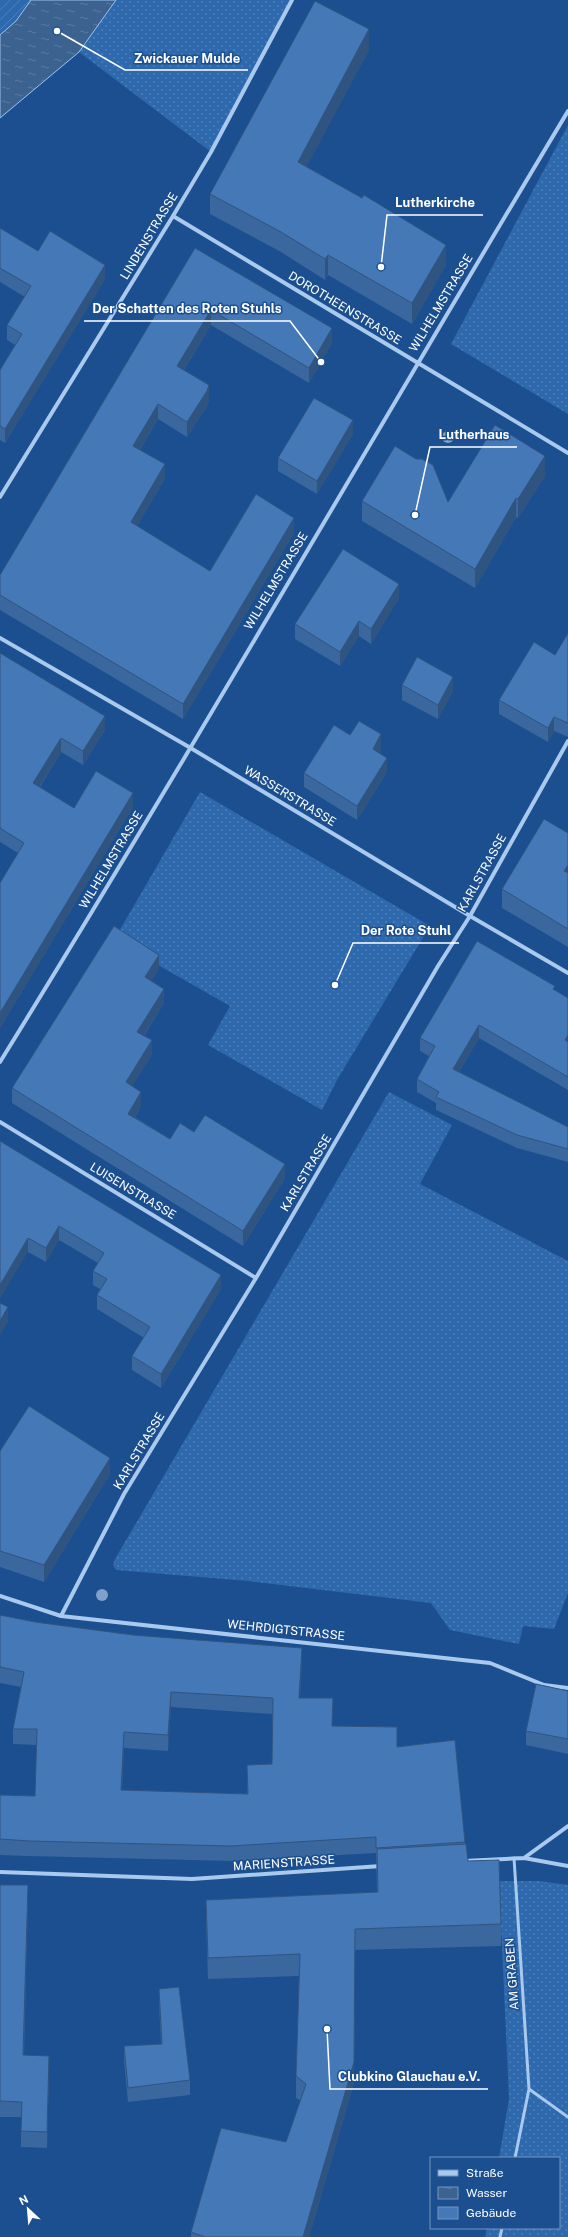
<svg xmlns="http://www.w3.org/2000/svg" width="568" height="2237" viewBox="0 0 568 2237" font-family="'Public Sans',sans-serif">
  <style>
    .grass { fill: url(#grass-dots) }
    .garden { fill: url(#garden-furrows) }
    .water { fill: url(#water-ripples); stroke: #9cc4f0 }
    .lines { fill: none; stroke-linecap: round; stroke-linejoin: round }
    .lane { stroke: #a9c9ee; stroke-width: 3 }
    .street { stroke: #a9c9ee; stroke-width: 4 }
    .tree { fill: #7ea0ca }
    .wall { fill: #3a679d; fill-rule: evenodd }
    .shaded-wall { fill: #305480 }
    .building { fill: #4478b7; stroke: #305480; fill-rule: evenodd }
    .labels { text-anchor: middle; dominant-baseline: central; stroke-width: 3; stroke-linejoin: round; paint-order: stroke }
    .street-label { font-size: 12px; fill: #fff; stroke: #1b4f8f }
    .leader { fill: none; stroke: #fff; stroke-width: 1.5 }
    .callout-dot { fill: #fff; stroke: #1b4f8f; stroke-width: 1.5 }
    .callout-label { font-size: 13px; text-anchor: middle; font-weight: bold; fill: #fff; stroke: #1b4f8f; stroke-width: 3; stroke-linejoin: round; paint-order: stroke }
  </style>
  <defs>
    <pattern id="grass-dots" width="8" height="8" patternUnits="userSpaceOnUse"><rect width="8" height="8" fill="#2e69ad"/><path d="M2 2h.1M6 6h.1" fill="none" stroke="#4d80b9" stroke-width="1.8" stroke-linecap="round"/></pattern>
    <pattern id="garden-furrows" width="10" height="10" patternUnits="userSpaceOnUse"><rect width="10" height="10" fill="#2e69ad"/><path d="M-1 1l2-2M0 10L10 0M9 11l2-2" fill="none" stroke="#4d80b9"/></pattern>
    <pattern id="water-ripples" width="26" height="14" patternUnits="userSpaceOnUse"><rect width="26" height="14" fill="#3c6290"/><path d="M2 4q2-2 4 0t4 0M15 11q2-2 4 0t4 0" fill="none" stroke="#597aa1"/></pattern>
  </defs>
  <rect width="100%" height="100%" fill="#1b4f8f"/>
  <!-- grass -->
  <path class="grass" d="M 116,0 L 292,0 L 211,152 L 79,52 Z
    M 568,125 L 568,414 L 451,344 Z
    M 200,792 L 430,926 L 337,1080 L 322,1110 L 208,1045 L 230,1006 L 114,940 Z
    M 389,1092 L 452,1125 L 420,1184 L 568,1261 L 568,1593 L 554,1629 L 523,1626 L 519,1644 L 450,1630 L 431,1603 L 248,1581 L 116,1570 L 113,1565 L 115,1559 Z
    M 499,1881 L 540,1881 L 568,1885 L 568,2237 L 485,2237 L 487,2228 L 559,2228 L 559,2158 L 499,2158 L 509,2099 Z"/>
  <!-- garden -->
  <path class="garden" d="M 0,0 L 31,0 L 16,21 L 0,35 Z"/>
  <!-- water -->
  <path class="water" d="M 31,0 L 116,0 L 79,52 L 0,118 L 0,35 L 16,21 Z"/>
  <g class="lines">
    <!-- lane -->
    <path class="lane" d="M 514,1858 L 529,2089 L 515,2158
      M 529,2089 L 568,2117
      M 500,2237 L 502,2228"/>
    <!-- street -->
    <path class="street" d="M 173,216 L 568,453
      M 0,497 L 173,216 L 211,152 L 292,0
      M 0,638 L 189,747 L 470,916 L 568,973
      M 0,1062 C 194,748 378,428 568,111
      M 0,1122 L 256,1278
      M 0,1596 L 61,1616 L 490,1663 L 544,1685 L 568,1688
      M 61,1616 L 124,1494 L 256,1278 L 438,966 L 470,916 L 568,741
      M 524,1858 L 568,1826
      M 464,1861 L 524,1858 L 568,1866
      M 0,1872 L 192,1879 L 381,1866"/>
  </g>
  <!-- trees -->
  <g class="tree">
    <circle cx="448" cy="437" r="6"/>
    <circle cx="102" cy="1595" r="6"/>
  </g>
  <!-- wall -->
  <path class="wall" d="M 369,50 L 306,167 L 446,265 L 412,324 L 328,275 L 325,280 L 281,252 L 210,214 L 210,194 Z
    M 0,228 L 38,251 L 105,279 L 5,443 L 0,440 L 0,370 L 15,345 L 7,340 L 7,325 L 25,297 L 0,282 Z
    M 195,248 L 332,343 L 309,383 L 211,325 L 184,370 L 209,400 L 207,406 L 187,437 L 158,419 L 140,450 L 165,479 L 137,526 L 210,571 L 294,533 L 183,719 L 0,610 L 0,575 Z
    M 353,434 L 317,494 L 278,471 L 278,458 Z
    M 545,476 L 518,518 L 516,517 L 475,588 L 362,521 L 362,501 L 448,502 Z
    M 399,598 L 371,644 L 359,636 L 340,666 L 295,639 L 295,624 Z
    M 568,633 L 568,737 L 554,731 L 548,742 L 499,714 L 499,700 L 555,655 Z
    M 0,653 L 105,730 L 83,765 L 61,752 L 40,787 L 74,808 L 133,807 L 0,1028 L 0,883 L 18,853 L 0,842 Z
    M 402,685 L 453,691 L 438,719 L 402,700 Z
    M 350,735 L 381,749 L 379,753 L 387,772 L 357,820 L 304,787 L 304,773 Z
    M 568,833 L 568,947 L 502,908 L 502,889 Z
    M 159,969 L 151,981 L 164,1003 L 144,1036 L 152,1054 L 132,1086 L 141,1106 L 135,1117 L 170,1139 L 194,1132 L 285,1178 L 243,1246 L 12,1103 L 12,1088 Z
    M 555,990 L 568,998 L 568,1090 L 479,1038 L 459,1072 L 568,1127 L 568,1162 L 517,1148 L 436,1110 L 436,1103 L 417,1092 L 417,1079 L 429,1056 L 420,1051 L 420,1038 Z
    M 0,1141 L 221,1289 L 161,1388 L 132,1370 L 132,1356 L 144,1338 L 97,1309 L 97,1295 L 100,1289 L 93,1285 L 93,1271 L 98,1263 L 59,1240 L 46,1262 L 28,1252 Z
    M 0,1451 L 110,1474 L 44,1582 L 0,1567 Z
    M 0,1615 L 35,1622 L 302,1663 L 300,1698 L 333,1726 L 397,1747 L 455,1740 L 465,1844 L 468,1861 L 501,1924 L 501,1946 L 355,1950 L 354,2083 L 309,2237 L 191,2237 L 191,2232 L 286,2142 L 301,2101 L 296,2098 L 296,2076 L 299,1976 L 208,1979 L 206,1921 L 206,1900 L 377,1892 L 376,1853 L 231,1861 L 29,1856 L 0,1855 L 0,1795 L 35,1796 L 37,1745 L 13,1744 L 13,1729 L 21,1687 L 0,1683 ZM 171,1707 L 272,1714 L 272,1764 L 247,1765 L 247,1794 L 122,1790 L 124,1748 L 168,1751 Z
    M 568,1691 L 568,1754 L 526,1745 L 526,1731 Z
    M 0,1885 L 28,1900 L 24,2055 L 49,2071 L 47,2148 L 21,2147 L 21,2117 L 0,2117 Z
    M 159,1989 L 190,2080 L 190,2095 L 128,2102 L 124,2061 L 124,2046 L 161,2044 L 159,2003 Z"/>
  <!-- shaded-wall -->
  <path class="shaded-wall" d="M 369,29 L 369,50 L 298,183 L 298,162 Z
    M 446,245 L 446,265 L 412,324 L 412,303 Z
    M 328,255 L 328,275 L 325,280 L 325,259 Z
    M 105,265 L 105,279 L 5,443 L 5,429 Z
    M 211,310 L 211,325 L 177,381 L 177,366 Z
    M 332,328 L 332,343 L 309,383 L 309,368 Z
    M 209,385 L 209,400 L 207,406 L 187,437 L 187,422 Z
    M 158,404 L 158,419 L 133,461 L 133,446 Z
    M 353,420 L 353,434 L 317,494 L 317,481 Z
    M 545,456 L 545,476 L 518,518 L 518,499 Z
    M 165,464 L 165,479 L 131,537 L 131,522 Z
    M 516,498 L 516,517 L 475,588 L 475,569 Z
    M 294,518 L 294,533 L 183,719 L 183,704 Z
    M 399,584 L 399,598 L 371,644 L 371,629 Z
    M 359,621 L 359,636 L 340,666 L 340,652 Z
    M 453,677 L 453,691 L 438,719 L 438,705 Z
    M 105,716 L 105,730 L 83,765 L 83,751 Z
    M 554,717 L 554,731 L 548,742 L 548,728 Z
    M 381,734 L 381,749 L 373,763 L 373,749 Z
    M 61,738 L 61,752 L 33,797 L 33,783 Z
    M 387,758 L 387,772 L 357,820 L 357,806 Z
    M 133,793 L 133,807 L 0,1028 L 0,1013 Z
    M 568,865 L 568,884 L 564,871 Z
    M 159,955 L 159,969 L 145,991 L 145,977 Z
    M 164,989 L 164,1003 L 137,1046 L 137,1032 Z
    M 479,1025 L 479,1038 L 453,1082 L 453,1069 Z
    M 568,1035 L 568,1048 L 565,1040 Z
    M 152,1040 L 152,1054 L 126,1096 L 126,1082 Z
    M 141,1092 L 141,1106 L 128,1128 L 128,1114 Z
    M 285,1164 L 285,1178 L 243,1246 L 243,1231 Z
    M 59,1226 L 59,1240 L 46,1262 L 46,1248 Z
    M 28,1238 L 28,1252 L 0,1299 L 0,1285 Z
    M 221,1275 L 221,1289 L 161,1388 L 161,1374 Z
    M 8,1307 L 8,1322 L 0,1335 L 0,1321 Z
    M 110,1458 L 110,1474 L 44,1582 L 44,1565 Z
    M 302,1648 L 302,1663 L 299,1713 L 299,1698 Z
    M 171,1692 L 171,1707 L 168,1751 L 168,1735 Z
    M 124,1732 L 124,1748 L 121,1806 L 121,1790 Z
    M 28,1885 L 28,1900 L 23,2070 L 23,2055 Z
    M 355,1929 L 354,2083 L 309,2237 L 303,2237 Z
    M 49,2056 L 49,2071 L 47,2148 L 47,2132 Z"/>
  <!-- building -->
  <path class="building" d="M 315,1 L 369,29 L 298,162 L 362,198 L 364,195 L 446,245 L 412,303 L 328,255 L 325,259 L 281,232 L 210,194 Z
    M 0,228 L 38,251 L 50,231 L 105,265 L 5,429 L 0,426 L 0,370 L 22,334 L 7,325 L 31,286 L 0,268 Z
    M 195,248 L 332,328 L 309,368 L 211,310 L 177,366 L 209,385 L 207,391 L 187,422 L 158,404 L 133,446 L 165,464 L 131,522 L 210,571 L 256,494 L 294,518 L 183,704 L 0,595 L 0,575 Z
    M 314,398 L 353,420 L 317,481 L 278,458 Z
    M 495,425 L 545,456 L 518,499 L 516,498 L 475,569 L 362,501 L 395,446 L 416,459 L 422,459 L 433,465 L 448,502 Z
    M 343,549 L 399,584 L 371,629 L 359,621 L 340,652 L 295,624 Z
    M 568,633 L 568,723 L 554,717 L 548,728 L 499,700 L 534,642 L 555,655 Z
    M 0,653 L 105,716 L 83,751 L 61,738 L 33,783 L 74,808 L 96,771 L 133,793 L 0,1013 L 0,883 L 24,843 L 0,828 Z
    M 417,657 L 453,677 L 438,705 L 402,685 Z
    M 359,721 L 381,734 L 373,749 L 387,758 L 357,806 L 304,773 L 334,725 L 350,735 Z
    M 544,819 L 568,833 L 568,865 L 564,871 L 568,873 L 568,929 L 502,889 Z
    M 114,926 L 159,955 L 145,977 L 164,989 L 137,1032 L 152,1040 L 126,1082 L 141,1092 L 128,1114 L 170,1139 L 180,1123 L 194,1132 L 205,1115 L 285,1164 L 243,1231 L 12,1088 Z
    M 477,941 L 555,986 L 553,989 L 568,998 L 568,1035 L 565,1040 L 568,1042 L 568,1077 L 479,1025 L 453,1069 L 568,1127 L 568,1149 L 517,1135 L 436,1097 L 439,1092 L 417,1079 L 435,1046 L 420,1038 Z
    M 0,1141 L 221,1275 L 161,1374 L 132,1356 L 150,1327 L 97,1295 L 107,1279 L 93,1271 L 104,1253 L 59,1226 L 46,1248 L 28,1238 L 0,1285 Z
    M 0,1303 L 8,1307 L 0,1321 Z
    M 29,1406 L 110,1458 L 44,1565 L 0,1551 L 0,1451 Z
    M 0,1615 L 35,1622 L 133,1635 L 302,1648 L 299,1698 L 333,1698 L 332,1726 L 397,1727 L 397,1747 L 455,1740 L 465,1842 L 376,1848 L 376,1837 L 231,1846 L 29,1841 L 0,1839 L 0,1795 L 35,1796 L 37,1729 L 13,1729 L 24,1672 L 0,1667 ZM 171,1692 L 273,1698 L 272,1764 L 247,1765 L 248,1794 L 121,1790 L 124,1732 L 168,1735 Z
    M 536,1684 L 568,1691 L 568,1739 L 526,1731 Z
    M 466,1844 L 468,1861 L 499,1860 L 501,1924 L 355,1929 L 354,2062 L 303,2237 L 205,2237 L 191,2232 L 221,2128 L 286,2142 L 306,2084 L 296,2076 L 300,1954 L 208,1958 L 206,1900 L 378,1892 L 377,1849 Z
    M 0,1885 L 28,1885 L 23,2055 L 49,2056 L 47,2132 L 21,2131 L 22,2102 L 0,2101 Z
    M 179,1987 L 190,2080 L 128,2088 L 124,2046 L 162,2044 L 159,1989 Z"/>
  <g class="labels">
    <!-- street labels -->
    <g class="street-label">
      <text transform="translate(149 236) rotate(-59)">LINDENSTRASSE</text>
      <text transform="translate(441 303) rotate(-59)">WILHELMSTRASSE</text>
      <text transform="translate(345 308) rotate(31)">DOROTHEENSTRASSE</text>
      <text transform="translate(276 581) rotate(-59)">WILHELMSTRASSE</text>
      <text transform="translate(290 796) rotate(31)">WASSERSTRASSE</text>
      <text transform="translate(111 860) rotate(-59)">WILHELMSTRASSE</text>
      <text transform="translate(482 873) rotate(-61)">KARLSTRASSE</text>
      <text transform="translate(306 1173) rotate(-59)">KARLSTRASSE</text>
      <text transform="translate(133 1191) rotate(31)">LUISENSTRASSE</text>
      <text transform="translate(139 1451) rotate(-59)">KARLSTRASSE</text>
      <text transform="translate(286 1630) rotate(6)">WEHRDIGTSTRASSE</text>
      <text transform="translate(284 1863) rotate(-4)">MARIENSTRASSE</text>
      <text transform="translate(512 1974) rotate(-94)">AM GRABEN</text>
    </g>
  </g>
  <!-- callouts -->
  <path class="leader" d="M57 31L125 70H248M381 267L387 215H483M321 362L290 321H84M415 515L430 447H517M335 985L353 943H459M327 2029L330 2089H488"/>
  <g class="callout-dot">
    <circle cx="57" cy="31" r="4"/>
    <circle cx="381" cy="267" r="4"/>
    <circle cx="321" cy="362" r="4"/>
    <circle cx="415" cy="515" r="4"/>
    <circle cx="335" cy="985" r="4"/>
    <circle cx="327" cy="2029" r="4"/>
  </g>
  <g class="callout-label">
    <text x="187" y="63">Zwickauer Mulde</text>
    <text x="435" y="207">Lutherkirche</text>
    <text x="187" y="313">Der Schatten des Roten Stuhls</text>
    <text x="474" y="439">Lutherhaus</text>
    <text x="406" y="935">Der Rote Stuhl</text>
    <text x="409" y="2081">Clubkino Glauchau e.V.</text>
  </g>
  <!-- legend -->
  <rect x="430" y="2157" width="130" height="72" fill="#1b4f8f" stroke="#7695bc"/>
  <rect x="438" y="2170" width="20" height="6" fill="#a9c9ee" stroke="#7695bc"/>
  <text x="466" y="2177" font-size="12" fill="#ffffff">Straße</text>
  <rect x="438" y="2187" width="20" height="12" fill="url(#water-ripples)" stroke="#7695bc"/>
  <text x="466" y="2197" font-size="12" fill="#ffffff">Wasser</text>
  <rect x="438" y="2207" width="20" height="12" fill="#4478b7" stroke="#7695bc"/>
  <text x="466" y="2217" font-size="12" fill="#ffffff">Gebäude</text>
  <!-- north arrow -->
  <g transform="translate(28 2209) rotate(334)" stroke="#1b4f8f" stroke-width="3" paint-order="stroke">
  <path d="M0-3L7 15L0 10L-7 15Z" fill="#ffffff"/>
  <text y="-6" font-size="11" font-weight="bold" text-anchor="middle" fill="#ffffff">N</text>
  </g>
</svg>
